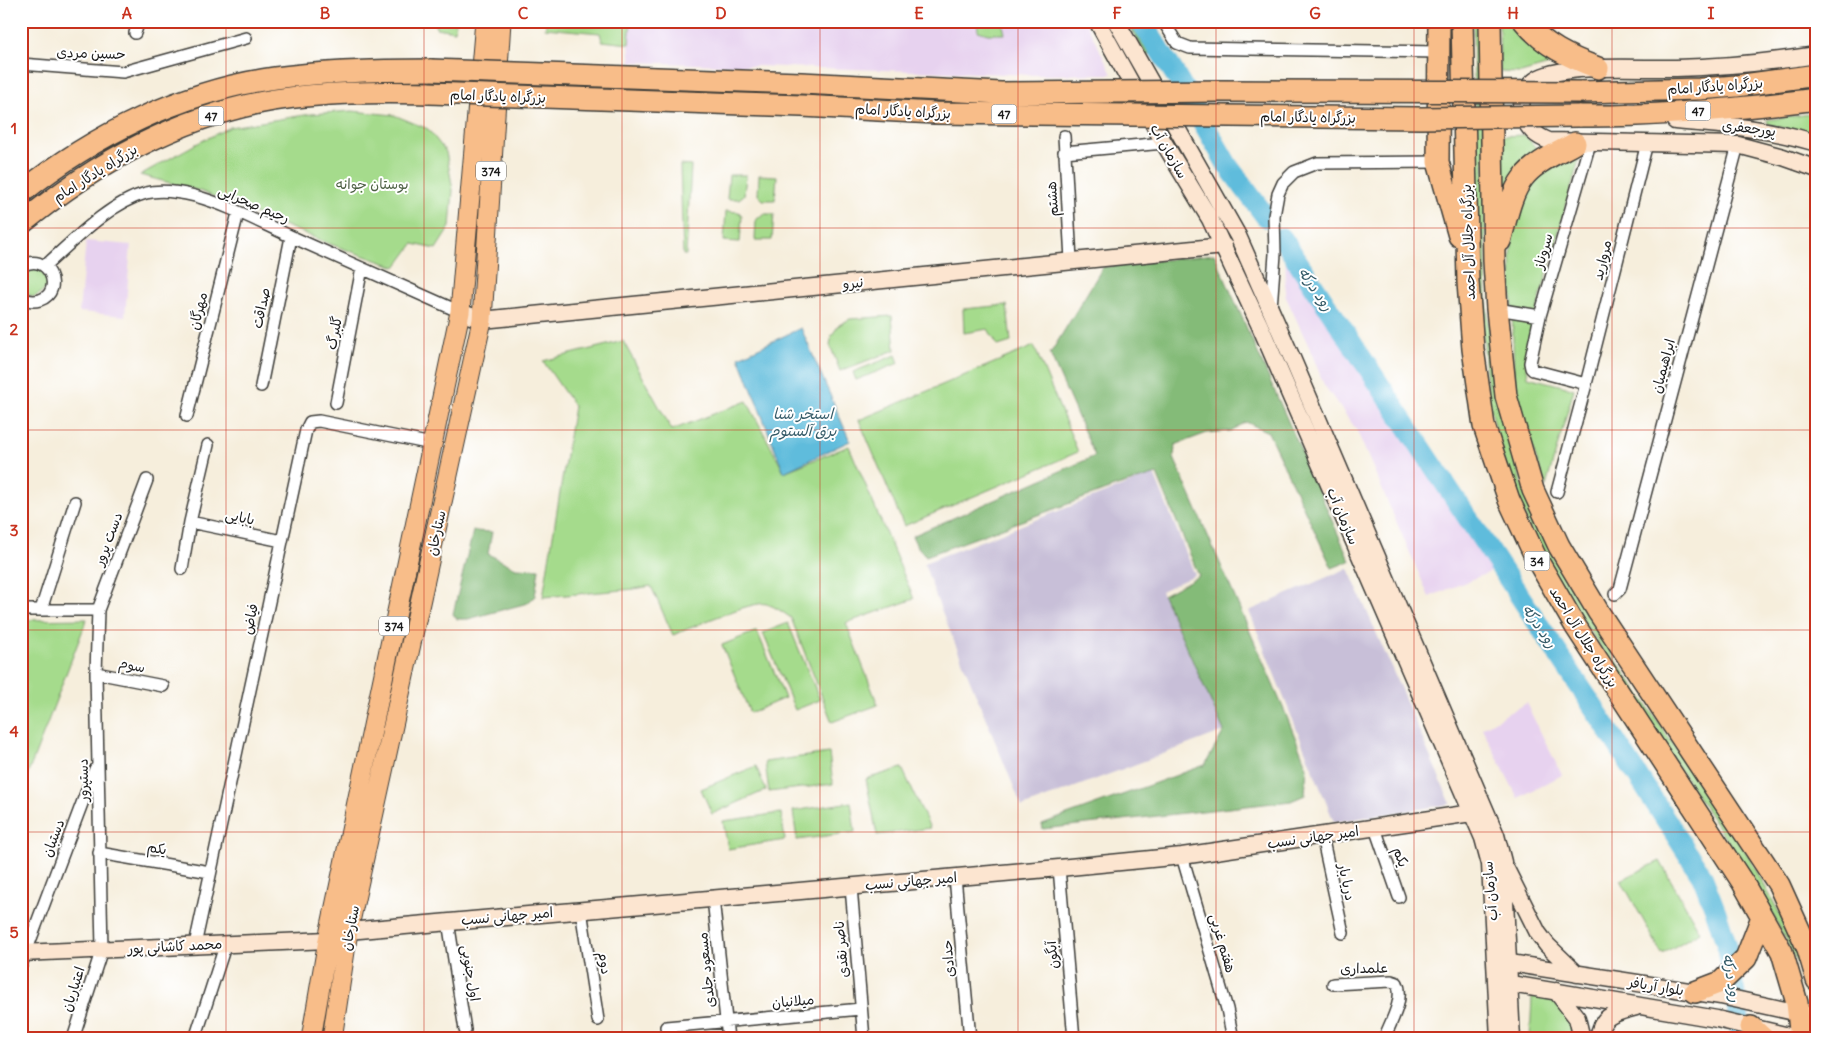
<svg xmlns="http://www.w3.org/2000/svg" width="1838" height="1060" viewBox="0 0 1838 1060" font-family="Delius,'Playpen Sans Arabic',sans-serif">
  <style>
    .built { fill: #e7d2ef }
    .industrial { fill: #c8bfd8 }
    .green { fill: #a5db8c; stroke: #607c54 }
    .forest { fill: #84bb78; stroke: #506c4a }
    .water { fill: #5ebcdc; stroke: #3d6c7c }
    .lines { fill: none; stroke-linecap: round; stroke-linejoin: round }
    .river { stroke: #5ebcdc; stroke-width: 21 }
    .street-casing { stroke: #3d3c39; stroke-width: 14 }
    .secondary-casing { stroke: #3d3c39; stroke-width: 19 }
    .primary-casing { stroke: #3d3c39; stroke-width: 21 }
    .highway-casing { stroke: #3d3c39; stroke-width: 24 }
    .street { stroke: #fff; stroke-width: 11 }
    .secondary { stroke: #fce5d0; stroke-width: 16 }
    .primary { stroke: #f8bd89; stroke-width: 19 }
    .highway { stroke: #f8bd89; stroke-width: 21 }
    .highway-bridge-casing { stroke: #3d3c39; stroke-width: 24; stroke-linecap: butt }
    .highway-bridge { stroke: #f8bd89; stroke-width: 21 }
    .grid { fill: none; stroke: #c8321e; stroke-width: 1; stroke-opacity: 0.55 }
    .labels { text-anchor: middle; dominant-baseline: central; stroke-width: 4; stroke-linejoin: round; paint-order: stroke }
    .shield { fill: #fff; stroke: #606060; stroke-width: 1 }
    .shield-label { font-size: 12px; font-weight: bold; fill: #1c1c1c }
    .street-label { font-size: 14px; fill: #1c1c1c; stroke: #fff }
    .park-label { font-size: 14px; fill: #4c5f43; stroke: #fff }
    .water-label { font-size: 15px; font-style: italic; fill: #365c69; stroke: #fff }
    .neatline { fill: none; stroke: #c8321e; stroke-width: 2 }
    .grid-label { font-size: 16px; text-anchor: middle; font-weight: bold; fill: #c8321e }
  </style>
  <rect width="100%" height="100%" fill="#fff"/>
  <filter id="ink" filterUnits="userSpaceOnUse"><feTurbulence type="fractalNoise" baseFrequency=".02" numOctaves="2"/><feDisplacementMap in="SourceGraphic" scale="10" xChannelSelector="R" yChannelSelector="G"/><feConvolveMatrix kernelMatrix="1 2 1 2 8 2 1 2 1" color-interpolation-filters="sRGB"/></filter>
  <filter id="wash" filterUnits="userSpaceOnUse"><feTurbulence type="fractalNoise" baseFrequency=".0096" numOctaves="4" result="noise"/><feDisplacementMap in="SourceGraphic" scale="20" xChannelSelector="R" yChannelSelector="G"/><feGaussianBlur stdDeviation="1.12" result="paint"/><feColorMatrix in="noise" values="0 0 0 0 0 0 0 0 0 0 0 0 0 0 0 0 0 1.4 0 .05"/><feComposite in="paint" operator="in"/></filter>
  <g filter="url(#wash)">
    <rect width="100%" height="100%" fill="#f6eedc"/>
    <!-- built -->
    <path class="built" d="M 631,21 L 1085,21 L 1112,74 L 1038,75 L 631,62 L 629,44 Z
      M 86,241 L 131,245 L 125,316 L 79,312 Z
      M 1286,250 L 1495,570 L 1429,597 L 1356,429 L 1324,385 L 1310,349 L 1285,295 Z
      M 1526,703 L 1562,775 L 1518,798 L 1482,728 Z"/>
    <!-- industrial -->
    <path class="industrial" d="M 1154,474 L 1195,575 L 1161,591 L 1224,731 L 1022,807 L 936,597 L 924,563 Z
      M 1348,568 L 1451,804 L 1334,822 L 1249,611 Z"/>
    <!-- green -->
    <path class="green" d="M 433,21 L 456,21 L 455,31 L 436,28 Z
      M 547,21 L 631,21 L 629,44 L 602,41 L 600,33 L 545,28 Z
      M 977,21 L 1002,21 L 1005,34 L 988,34 L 978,31 Z
      M 1473,21 L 1482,21 L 1487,305 L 1492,361 L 1501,410 L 1516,465 L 1532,515 L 1558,567 L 1598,633 L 1748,855 L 1788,929 L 1801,961 L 1806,981 L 1771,911 L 1750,874 L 1715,823 L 1538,551 L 1502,457 L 1488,396 L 1478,278 Z
      M 1499,21 L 1513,21 L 1524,37 L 1549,65 L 1521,73 L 1500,72 Z
      M 352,111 L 394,115 L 428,129 L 446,152 L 453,190 L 450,227 L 436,249 L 413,244 L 396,267 L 330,244 L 200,191 L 140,175 L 194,145 L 230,127 L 311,114 Z
      M 1817,113 L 1817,137 L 1768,124 L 1767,120 Z
      M 1525,135 L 1536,148 L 1550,153 L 1501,217 L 1503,136 Z
      M 1580,156 L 1531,331 L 1526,359 L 1528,377 L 1574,389 L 1546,486 L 1518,408 L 1514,379 L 1511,257 L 1514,214 L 1524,191 L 1536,176 L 1553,165 Z
      M 680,165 L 691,166 L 686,255 L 683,255 Z
      M 729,175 L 746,175 L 744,195 L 739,199 L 727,199 Z
      M 759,175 L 777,176 L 775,200 L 763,200 L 758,195 Z
      M 726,211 L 739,212 L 742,216 L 740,242 L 724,241 Z
      M 763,214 L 774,214 L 772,240 L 755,240 L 756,220 Z
      M 31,267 C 51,272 54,290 33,297 L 21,291 L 21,273 Z
      M 1007,305 L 1011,342 L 998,346 L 988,329 L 964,333 L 963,309 Z
      M 892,316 L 895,350 L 840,371 L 830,345 L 832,335 L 839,325 L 850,319 Z
      M 623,341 L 672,430 L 747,401 L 784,472 L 849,446 L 914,599 L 846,623 L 878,705 L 832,722 L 791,618 C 784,613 776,607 767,604 C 752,600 691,628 673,635 L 651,586 L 634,589 L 543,597 L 574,406 L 543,361 Z
      M 1034,346 L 1078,452 L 904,526 L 859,420 Z
      M 896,355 L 899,363 L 856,380 L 853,372 Z
      M 87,619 L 21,792 L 21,620 Z
      M 788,623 L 820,700 L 795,710 L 763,633 Z
      M 757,631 L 785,698 L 750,713 L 722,645 Z
      M 829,753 L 833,784 L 769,792 L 765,762 Z
      M 756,766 L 766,790 L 712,814 L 701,789 Z
      M 902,768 L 930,828 L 877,835 L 866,779 Z
      M 851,802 L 855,832 L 797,840 L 793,811 Z
      M 781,813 L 785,840 L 728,849 L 723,821 Z
      M 1660,861 L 1700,932 L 1662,954 L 1621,880 Z
      M 1551,996 L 1572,1025 L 1574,1039 L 1530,1039 L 1532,997 Z"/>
    <!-- forest -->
    <path class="forest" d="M 1127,21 L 1137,21 L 1155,53 L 1146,56 Z
      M 1214,254 L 1350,561 L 1332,568 L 1268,432 L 1246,422 L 1231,431 L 1207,433 L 1175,445 L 1174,458 L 1285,712 L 1307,767 L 1305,795 L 1291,801 L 1043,829 L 1042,824 L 1205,765 L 1224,731 L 1163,595 L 1199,576 L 1157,474 L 1117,486 L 926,556 L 917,546 L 912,536 L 1095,456 L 1050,354 L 1103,267 Z
      M 473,531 L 492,532 L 488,554 L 516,568 L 539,569 L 535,596 L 528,603 L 468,619 L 457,619 L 453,614 Z"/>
    <!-- water -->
    <path class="water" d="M 801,328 L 850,441 L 784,472 L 739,357 Z"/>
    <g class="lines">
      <!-- river -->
      <path class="river" d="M 1141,21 L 1175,74 L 1228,166 L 1266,217
        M 1282,238 L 1602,720 L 1702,876 L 1716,912 L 1728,949 L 1742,1039"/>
    </g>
  </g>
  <g filter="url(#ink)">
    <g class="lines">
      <defs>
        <path id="street" d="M 1163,21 L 1177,43 L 1190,48 L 1439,52
          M 135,33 L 139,21
          M 21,64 L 123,72 L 246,38
          M 1064,136 L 1071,260
          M 1064,152 L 1164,143
          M 45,266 C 73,241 109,203 146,193 C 162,189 179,192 195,196 C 228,205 259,222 290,236 C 346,261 403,286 460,312
          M 21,267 C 47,249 66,291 40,300 C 33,302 27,301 21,297
          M 1271,308 L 1275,254 L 1274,216 L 1278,194 L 1283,183 L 1294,172 L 1317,163 L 1438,162
          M 1497,309 L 1540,316
          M 1586,384 L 1533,370 L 1531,368 L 1530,363 L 1540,316 L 1590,143
          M 261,386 L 291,237
          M 336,403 L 362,268
          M 187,416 L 238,213
          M 1557,492 L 1586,384 L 1647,143
          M 190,522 L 282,541
          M 182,569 L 190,522 L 208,445
          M 1615,594 L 1620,589 L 1738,145
          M 21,610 L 98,610
          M 41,610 L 75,502
          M 96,673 L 163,686
          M 1375,828 L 1399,897
          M 1322,836 L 1343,933
          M 99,853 L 210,872
          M 1182,856 L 1227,1009 L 1233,1039
          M 1059,868 L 1074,1039
          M 955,877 L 970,1039
          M 851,887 L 864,1039
          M 713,898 L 728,1039
          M 581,910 L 598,1020
          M 448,921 L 465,1030
          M 195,945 L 306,430 L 310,422 L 319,421 L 432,444
          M 21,965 L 95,769
          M 1333,984 L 1391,981 L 1397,983 C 1405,999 1390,1023 1384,1039
          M 666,1027 L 861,1009
          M 73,1039 L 102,949 L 96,673 L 98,610 L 147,480
          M 195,1039 L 226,943"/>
        <path id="secondary" d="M 1097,21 L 1164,143 L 1210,219 L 1260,326 L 1483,838 L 1490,864 L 1499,1039
          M 1116,21 L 1238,236 L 1292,358 L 1496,835 L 1503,862 L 1512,1039
          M 1817,55 C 1770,62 1723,67 1676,68 C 1640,69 1570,63 1539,78 C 1526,85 1517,102 1523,116 C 1529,130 1536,136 1549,141 L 1738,145 L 1783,157 L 1817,169
          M 1675,121 C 1725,125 1768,128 1817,143
          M 460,312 L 482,320 L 1224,246
          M 1506,869 L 1538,933 L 1547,945 L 1577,974
          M 348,931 L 1059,868 L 1182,856 L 1485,811
          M 21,953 L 328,940
          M 1497,961 L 1721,996 L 1817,1017
          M 1499,982 L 1717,1019 L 1802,1039
          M 1556,991 L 1577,1018 L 1582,1039
          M 1598,1039 C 1601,1014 1615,1013 1636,1007"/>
        <path id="primary" d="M 311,1039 L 328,940 L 460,312 L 485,21
          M 332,1039 L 348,931 L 482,320 L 501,21"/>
        <path id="highway" d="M 1439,21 L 1438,162 L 1459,236
          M 1462,21 L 1468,282 L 1473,349 L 1484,426 L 1509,500 L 1536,558 L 1576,627 L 1743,883 L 1782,952 L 1797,1003 L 1801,1039
          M 1490,21 L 1494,261 L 1497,309 L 1506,396 L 1533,490 L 1559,546 L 1599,613 L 1779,885 L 1808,949 L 1817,980
          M 1524,21 C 1544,46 1569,57 1598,68
          M 1580,92 L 1699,89 L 1736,86 L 1817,75
          M 1579,116 C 1658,117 1738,109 1817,99
          M 21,193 C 94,135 182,91 275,78 C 327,71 379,70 431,70
          M 21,224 C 94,164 179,116 274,100 C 325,92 377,92 429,93
          M 1500,241 C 1506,221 1510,195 1523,178 C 1535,162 1558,153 1575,143
          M 1695,992 L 1721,982 L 1746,958 L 1762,917
          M 1751,1027 L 1764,1039"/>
      </defs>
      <!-- street casing -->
      <use href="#street" class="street-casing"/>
      <!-- secondary casing -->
      <use href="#secondary" class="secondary-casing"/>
      <!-- primary casing -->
      <use href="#primary" class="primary-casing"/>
      <!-- highway casing -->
      <use href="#highway" class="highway-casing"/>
      <!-- street -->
      <use href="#street" class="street"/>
      <!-- secondary -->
      <use href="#secondary" class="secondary"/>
      <!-- primary -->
      <use href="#primary" class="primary"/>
      <!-- highway -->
      <use href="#highway" class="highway"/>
      <defs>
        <path id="highway-bridge" d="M 431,70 L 801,83 L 1001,93 L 1220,91 L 1580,92
          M 429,93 L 802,106 L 935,113 L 1421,118 L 1579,116"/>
      </defs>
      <!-- highway-bridge casing -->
      <use href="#highway-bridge" class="highway-bridge-casing"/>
      <!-- highway-bridge -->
      <use href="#highway-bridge" class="highway-bridge"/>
    </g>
  </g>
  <!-- grid -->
  <path class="grid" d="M 226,21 L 226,1039M 424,21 L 424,1039M 622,21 L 622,1039M 820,21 L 820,1039M 1018,21 L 1018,1039M 1216,21 L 1216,1039M 1414,21 L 1414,1039M 1612,21 L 1612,1039M 21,228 L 1817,228M 21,430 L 1817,430M 21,630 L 1817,630M 21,832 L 1817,832"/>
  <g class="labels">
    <!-- shield labels -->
    <g class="shield">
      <rect x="1685.5" y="101.5" width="25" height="19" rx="4"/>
      <rect x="991.5" y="104.5" width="25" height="19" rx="4"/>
      <rect x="198.5" y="106.5" width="25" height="19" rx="4"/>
      <rect x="476" y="161.5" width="30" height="19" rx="4"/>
      <rect x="1524.5" y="551.5" width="25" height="19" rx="4"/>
      <rect x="379" y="616.5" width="30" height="19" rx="4"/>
    </g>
    <g class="shield-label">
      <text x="1698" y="111">47</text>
      <text x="1004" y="114">47</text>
      <text x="211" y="116">47</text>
      <text x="491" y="171">374</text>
      <text x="1537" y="561">34</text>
      <text x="394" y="626">374</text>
    </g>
    <!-- street labels -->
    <g class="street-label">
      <text transform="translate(91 53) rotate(2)">حسین مردی</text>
      <text transform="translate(1715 86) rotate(-4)">بزرگراه یادگار امام</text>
      <text transform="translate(498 96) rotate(2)">بزرگراه یادگار امام</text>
      <text transform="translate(903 111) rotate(3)">بزرگراه یادگار امام</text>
      <text transform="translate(1308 117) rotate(1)">بزرگراه یادگار امام</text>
      <text transform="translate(1749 128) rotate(7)">پورجعفری</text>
      <text transform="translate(1169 151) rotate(60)">سازمان آب</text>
      <text transform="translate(95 173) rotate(-32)">بزرگراه یادگار امام</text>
      <text transform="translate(1052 199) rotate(-94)">هشتم</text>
      <text transform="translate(254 204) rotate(23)">رحیم صحرایی</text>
      <text transform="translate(1468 242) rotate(-92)">بزرگراه جلال آل احمد</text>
      <text transform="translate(1543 251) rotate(-74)">سروناز</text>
      <text transform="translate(1602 260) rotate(-76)">مروارید</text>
      <text transform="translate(853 283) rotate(-6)">نیرو</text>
      <text transform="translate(261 308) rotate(-78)">صداقت</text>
      <text transform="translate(198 311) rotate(-76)">مهرگان</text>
      <text transform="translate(334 333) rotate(-79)">گلبرگ</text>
      <text transform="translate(1663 366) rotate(-75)">ابراهیمیان</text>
      <text transform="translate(1343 516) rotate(67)">سازمان آب</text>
      <text transform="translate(240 517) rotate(12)">بابایی</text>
      <text transform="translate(436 533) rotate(-78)">ستارخان</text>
      <text transform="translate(108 539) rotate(-69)">دست پرور</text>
      <text transform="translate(250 619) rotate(-78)">فیاض</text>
      <text transform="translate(1584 637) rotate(58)">بزرگراه جلال آل احمد</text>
      <text transform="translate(132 665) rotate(11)">سوم</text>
      <text transform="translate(83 780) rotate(-91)">دستپرور</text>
      <text transform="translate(1313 837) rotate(-8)">امیر جهانی نسب</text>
      <text transform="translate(53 838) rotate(-69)">دستبان</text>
      <text transform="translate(157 848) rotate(10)">یکم</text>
      <text transform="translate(1401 857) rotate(71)">یکم</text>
      <text transform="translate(911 881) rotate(-5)">امیر جهانی نسب</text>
      <text transform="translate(1347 882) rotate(78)">دریا بار</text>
      <text transform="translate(1490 891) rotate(-95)">سازمان آب</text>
      <text transform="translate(507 916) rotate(-5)">امیر جهانی نسب</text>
      <text transform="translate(350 928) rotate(-79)">ستارخان</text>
      <text transform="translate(1223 943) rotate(74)">هفتم غربی</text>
      <text transform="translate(175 946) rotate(-3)">محمد کاشانی پور</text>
      <text transform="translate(841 949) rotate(-95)">ناصر نقدی</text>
      <text transform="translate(1052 955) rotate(-95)">آبگون</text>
      <text transform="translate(948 959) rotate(-95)">حدادی</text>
      <text transform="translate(605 963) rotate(81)">دوم</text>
      <text transform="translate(1364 968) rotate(-1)">علمداری</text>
      <text transform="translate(706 970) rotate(-96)">مسعود جلدی</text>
      <text transform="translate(471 973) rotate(81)">اول جنوبی</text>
      <text transform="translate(1656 986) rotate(9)">بلوار آریافر</text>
      <text transform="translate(73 989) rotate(-72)">اعتباریان</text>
      <text transform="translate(793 1001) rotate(-5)">میلانیان</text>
    </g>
    <!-- park labels -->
    <g class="park-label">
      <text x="372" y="184">بوستان جوانه</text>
    </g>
    <!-- water labels -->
    <g class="water-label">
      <text transform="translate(1316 289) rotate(56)">رود درکه</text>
      <text x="803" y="413">استخر شنا<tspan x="803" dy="17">برق آلستوم</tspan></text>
      <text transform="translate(1540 626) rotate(56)">رود درکه</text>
      <text transform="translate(1732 978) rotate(81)">رود درکه</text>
    </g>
  </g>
  <!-- margin -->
  <rect width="1838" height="1060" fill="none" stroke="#fff" stroke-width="55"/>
  <rect x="28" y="28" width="1782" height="1004" class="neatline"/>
  <g class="grid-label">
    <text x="127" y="19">A</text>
    <text x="325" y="19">B</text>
    <text x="523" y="19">C</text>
    <text x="721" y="19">D</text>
    <text x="919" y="19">E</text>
    <text x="1117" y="19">F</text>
    <text x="1315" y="19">G</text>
    <text x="1513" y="19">H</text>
    <text x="1711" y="19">I</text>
    <text x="14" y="134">1</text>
    <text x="14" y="335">2</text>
    <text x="14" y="536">3</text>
    <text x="14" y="737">4</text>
    <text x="14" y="938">5</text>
  </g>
</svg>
